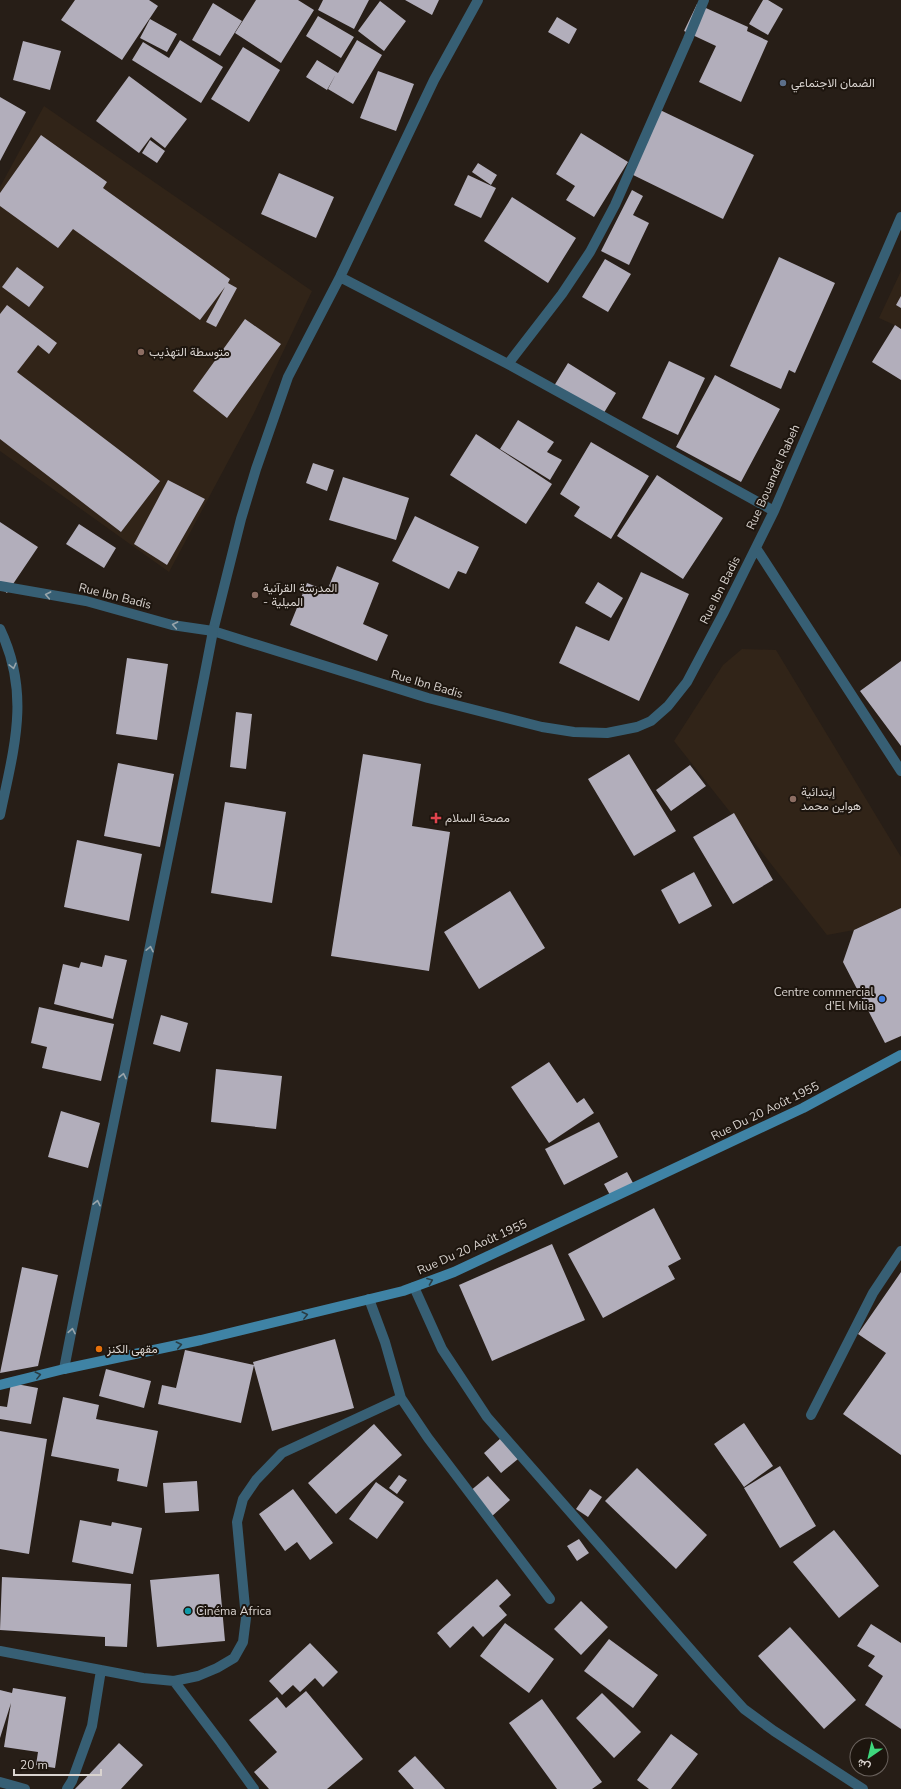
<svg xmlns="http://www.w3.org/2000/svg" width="901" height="1789" viewBox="0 0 901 1789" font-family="'Nunito Sans',Vazirmatn,sans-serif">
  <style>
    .built { fill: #312418 }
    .building { fill: #b2aebb }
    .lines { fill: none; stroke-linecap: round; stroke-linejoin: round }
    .minor { stroke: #375f74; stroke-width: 10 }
    .tertiary { stroke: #375f74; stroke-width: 10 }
    .secondary { stroke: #3f83a5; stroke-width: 10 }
    .oneway { stroke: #99a5ab }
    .oneway2 { stroke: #293c43 }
    .service-dot { fill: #5c6f8a; stroke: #1d150e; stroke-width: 1.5 }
    .education-dot { fill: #8d6e63; stroke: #1d150e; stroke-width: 1.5 }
    .health-dot { fill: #e0444e; stroke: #1d150e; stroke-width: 1.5 }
    .shop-dot { fill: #3f7fe0; stroke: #1d150e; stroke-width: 1.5 }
    .food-dot { fill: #e8710a; stroke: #1d150e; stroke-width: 1.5 }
    .culture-dot { fill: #0f9aa8; stroke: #1d150e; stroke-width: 1.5 }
    .labels { text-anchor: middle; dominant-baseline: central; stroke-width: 4; stroke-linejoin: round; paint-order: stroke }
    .poi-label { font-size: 12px; fill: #dad4d0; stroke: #1d150e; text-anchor: start }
    .street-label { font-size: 12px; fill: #dad4d0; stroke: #1d150e }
  </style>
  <rect width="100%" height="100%" fill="#271e17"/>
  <!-- built -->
  <path class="built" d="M 44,106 L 312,291 L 254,413 L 169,572 L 0,451 L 0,187 Z
    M 901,271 L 901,328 L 879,318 Z
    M 742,649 L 776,650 L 901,857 L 901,908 L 854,930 L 827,935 L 674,741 L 723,665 Z"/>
  <!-- building -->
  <path class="building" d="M 75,0 L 149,0 L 158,6 L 122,60 L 61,20 Z
    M 256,0 L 298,0 L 314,10 L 281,63 L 235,33 Z
    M 323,0 L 369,0 L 354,29 L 318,10 Z
    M 405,0 L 439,0 L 432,15 Z
    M 763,0 L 768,0 L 783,9 L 768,35 L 749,24 Z
    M 380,1 L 406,21 L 384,51 L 358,31 Z
    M 213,3 L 242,21 L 220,56 L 192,40 Z
    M 697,4 L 748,27 L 747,31 L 768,41 L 741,102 L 699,82 L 716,46 L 684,31 Z
    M 318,16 L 354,37 L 341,58 L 306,36 Z
    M 557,17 L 577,29 L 569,44 L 548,32 Z
    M 150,19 L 177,34 L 167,52 L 140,38 Z
    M 180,40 L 223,67 L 201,103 L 132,60 L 143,42 L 169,58 Z
    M 357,40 L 382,55 L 353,104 L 328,89 L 336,74 L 327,90 L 306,77 L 317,60 L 338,73 Z
    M 23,41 L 61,51 L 50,90 L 13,80 Z
    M 243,47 L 280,70 L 249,122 L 211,99 Z
    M 378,71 L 414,84 L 396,131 L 360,118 Z
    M 129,76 L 187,119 L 165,148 L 151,137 L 139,153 L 96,121 Z
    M 0,97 L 26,112 L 0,161 Z
    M 658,109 L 754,155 L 723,219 L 627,172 Z
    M 581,133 L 628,162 L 594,217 L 566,200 L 575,186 L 556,174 Z
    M 41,135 L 107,182 L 103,188 L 230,279 L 228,283 L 237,288 L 216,327 L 206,322 L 225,287 L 200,320 L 73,229 L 58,248 L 0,206 L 0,193 Z
    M 150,140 L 165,151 L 157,163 L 142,153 Z
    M 478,163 L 497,175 L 491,185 L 472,172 Z
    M 279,173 L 334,197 L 316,238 L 261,214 Z
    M 468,175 L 496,188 L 481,218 L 454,205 Z
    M 632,190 L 643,196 L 633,215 L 649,223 L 629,265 L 601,251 Z
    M 512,197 L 576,238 L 548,283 L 484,241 Z
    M 779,257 L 835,283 L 795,373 L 789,370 L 781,389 L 730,366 Z
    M 605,259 L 631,274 L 608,312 L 582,297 Z
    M 17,267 L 44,287 L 29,307 L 2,287 Z
    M 901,296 L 901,308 L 896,305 Z
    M 7,305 L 57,343 L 49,354 L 38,345 L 17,372 L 160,481 L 121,532 L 0,439 L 0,314 Z
    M 245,319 L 281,344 L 227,418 L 193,391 Z
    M 895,325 L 901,329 L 901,380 L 872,362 Z
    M 669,361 L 705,378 L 678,435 L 642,418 Z
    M 568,363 L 616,393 L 602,416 L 554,386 Z
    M 715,375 L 780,409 L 741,482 L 676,447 Z
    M 518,420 L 554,442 L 547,452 L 562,460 L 550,480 L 500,449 Z
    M 476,434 L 552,484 L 526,524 L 450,475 Z
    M 591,442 L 649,476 L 611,539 L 574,516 L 580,507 L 560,494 Z
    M 313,463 L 334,470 L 327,491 L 306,483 Z
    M 657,475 L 723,518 L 683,579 L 617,536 Z
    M 343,477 L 409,498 L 396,540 L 329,520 Z
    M 168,480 L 205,499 L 167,565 L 134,544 Z
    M 415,516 L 479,547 L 466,574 L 458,571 L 449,589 L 392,561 Z
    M 0,522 L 38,547 L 7,593 L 0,588 Z
    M 79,524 L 116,548 L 104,568 L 66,544 Z
    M 337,566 L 379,583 L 363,624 L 388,635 L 377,661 L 290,625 L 307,583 L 327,591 Z
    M 641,572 L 689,594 L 639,701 L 559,663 L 576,626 L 609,641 Z
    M 598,582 L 623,598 L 611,618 L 585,603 Z
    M 127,658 L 168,664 L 157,740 L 116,734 Z
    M 901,661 L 901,746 L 860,691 Z
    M 236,712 L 252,714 L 246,769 L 230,767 Z
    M 363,754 L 421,764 L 412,826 L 450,832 L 429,971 L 331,956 Z
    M 629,754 L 676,831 L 634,856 L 588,779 Z
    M 118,763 L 174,774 L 160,847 L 104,836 Z
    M 690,765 L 706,786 L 671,811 L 656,790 Z
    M 225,802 L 286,812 L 272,903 L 211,893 Z
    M 734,813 L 773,880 L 733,904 L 693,837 Z
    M 77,840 L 142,854 L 129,921 L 64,907 Z
    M 694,872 L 712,906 L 679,924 L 661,890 Z
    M 510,891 L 545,948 L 479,989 L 444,932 Z
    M 901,908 L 901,1036 L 885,1043 L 843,962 L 854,930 Z
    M 105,955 L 127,960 L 113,1019 L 54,1004 L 63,964 L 79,968 L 81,962 L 102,967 Z
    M 39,1007 L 114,1024 L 101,1081 L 42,1068 L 47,1047 L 31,1043 Z
    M 161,1015 L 188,1023 L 180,1052 L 153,1044 Z
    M 549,1062 L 577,1103 L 584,1098 L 594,1113 L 549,1143 L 511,1087 Z
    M 216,1069 L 282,1076 L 276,1129 L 211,1122 Z
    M 61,1111 L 100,1123 L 88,1168 L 48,1157 Z
    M 599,1122 L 618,1157 L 564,1185 L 545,1149 Z
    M 627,1172 L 633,1183 L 610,1195 L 604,1184 Z
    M 654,1208 L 681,1259 L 668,1266 L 675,1279 L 603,1318 L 568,1254 Z
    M 552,1244 L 585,1320 L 492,1361 L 459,1285 Z
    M 22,1267 L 58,1275 L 38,1366 L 0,1373 Z
    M 901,1272 L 901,1455 L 843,1414 L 886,1353 L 858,1334 Z
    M 335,1339 L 354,1408 L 272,1431 L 253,1362 Z
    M 185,1350 L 254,1365 L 241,1423 L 158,1404 L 162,1385 L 176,1388 Z
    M 106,1369 L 151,1381 L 144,1408 L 99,1396 Z
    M 11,1383 L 38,1388 L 31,1424 L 0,1419 L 0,1406 L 7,1407 Z
    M 63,1397 L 99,1405 L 96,1419 L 158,1431 L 147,1487 L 117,1481 L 119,1469 L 51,1456 Z
    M 744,1423 L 773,1466 L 744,1487 L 714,1444 Z
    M 374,1424 L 402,1455 L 336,1514 L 308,1483 Z
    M 0,1431 L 47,1439 L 29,1554 L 0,1549 Z
    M 501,1438 L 518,1459 L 501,1473 L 484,1453 Z
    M 780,1466 L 816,1526 L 780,1548 L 744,1488 Z
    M 637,1468 L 707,1535 L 676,1569 L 605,1501 Z
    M 399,1475 L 407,1480 L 397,1494 L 389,1488 Z
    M 488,1476 L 510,1500 L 491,1517 L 469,1492 Z
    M 197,1481 L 199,1511 L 165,1513 L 163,1483 Z
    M 376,1482 L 404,1502 L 377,1539 L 349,1519 Z
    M 293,1489 L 333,1543 L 310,1560 L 297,1542 L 285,1551 L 259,1514 Z
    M 590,1489 L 602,1497 L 588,1517 L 576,1509 Z
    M 80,1520 L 111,1526 L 112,1522 L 142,1528 L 133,1574 L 72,1562 Z
    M 834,1530 L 879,1586 L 839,1618 L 793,1562 Z
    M 579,1539 L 589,1553 L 577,1561 L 567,1546 Z
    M 219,1574 L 225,1641 L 157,1647 L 150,1580 Z
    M 2,1577 L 131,1584 L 127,1647 L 105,1646 L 105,1637 L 0,1630 Z
    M 497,1579 L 511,1595 L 499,1606 L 507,1615 L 483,1637 L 473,1626 L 450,1648 L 437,1633 Z
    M 581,1601 L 608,1627 L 581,1655 L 554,1629 Z
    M 505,1623 L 554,1659 L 529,1693 L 480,1656 Z
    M 871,1624 L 901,1643 L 901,1729 L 865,1705 L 883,1676 L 868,1666 L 875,1656 L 857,1646 Z
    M 790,1627 L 856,1700 L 824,1729 L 758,1656 Z
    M 609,1639 L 658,1675 L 633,1708 L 584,1671 Z
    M 310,1643 L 338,1672 L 323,1687 L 315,1678 L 300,1692 L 293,1685 L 282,1695 L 269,1681 Z
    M 13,1688 L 66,1697 L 55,1768 L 36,1765 L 38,1752 L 4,1747 L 11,1703 L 0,1738 L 0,1690 L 12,1693 Z
    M 306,1691 L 363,1759 L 327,1789 L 269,1789 L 254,1772 L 277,1752 L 249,1720 L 277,1697 L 286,1708 Z
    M 602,1693 L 641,1732 L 614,1758 L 576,1718 Z
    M 542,1699 L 602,1782 L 592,1789 L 557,1789 L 509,1723 Z
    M 671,1734 L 698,1754 L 671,1789 L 649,1789 L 637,1780 Z
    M 119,1743 L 143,1765 L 121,1789 L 75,1789 Z
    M 415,1756 L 445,1789 L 414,1789 L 398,1771 Z"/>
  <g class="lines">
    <!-- minor -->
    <path class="minor" d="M 478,0 L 434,80 L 340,277 L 288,377 L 256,469 L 241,519 L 213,631 L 428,698 L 542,727 L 574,732 L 607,733 L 637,727 L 651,721 L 668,706 L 687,682 L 723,614 L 774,511 L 901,217
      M 340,277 L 508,364 L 774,511
      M 508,364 L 562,294 L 590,252 L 615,205 L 688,39 L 704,0
      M 756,548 L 901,771
      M 414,1287 L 442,1349 L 487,1417 L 713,1675 L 744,1709 L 774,1731 L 863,1789
      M 369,1299 L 385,1342 L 401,1398 L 428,1438 L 550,1599
      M 811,1415 L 873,1293 L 901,1251
      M 0,1651 L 143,1678 L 174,1681 L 198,1676 L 217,1668 L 234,1658 L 243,1642 L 246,1618 L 237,1522 L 243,1499 L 256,1480 L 282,1453 L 401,1398
      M 174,1681 L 221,1743 L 254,1789
      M 0,1782 L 25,1789
      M 67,1789 L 72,1781 L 92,1726 L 101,1670"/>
    <!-- tertiary -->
    <path class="tertiary" d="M 0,586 L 86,601 L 172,625 L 213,631 C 166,878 112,1123 64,1369
      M 0,629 C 31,694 14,748 0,815"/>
    <!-- secondary -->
    <path class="secondary" d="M 0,1385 L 64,1369 L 201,1340 L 403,1291 L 454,1272 L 803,1108 L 901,1055"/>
  </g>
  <!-- one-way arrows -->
  <defs><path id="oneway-chevron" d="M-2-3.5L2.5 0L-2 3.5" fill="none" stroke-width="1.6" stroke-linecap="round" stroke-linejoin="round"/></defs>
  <g class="oneway">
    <use href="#oneway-chevron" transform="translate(48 595) rotate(-169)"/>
    <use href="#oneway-chevron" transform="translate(175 625) rotate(-169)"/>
    <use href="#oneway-chevron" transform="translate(13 666) rotate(76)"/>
    <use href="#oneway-chevron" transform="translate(150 949) rotate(-78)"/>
    <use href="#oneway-chevron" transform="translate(123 1076) rotate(-78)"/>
    <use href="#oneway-chevron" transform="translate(97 1203) rotate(-78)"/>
    <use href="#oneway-chevron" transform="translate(72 1331) rotate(-79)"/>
  </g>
  <g class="oneway2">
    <use href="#oneway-chevron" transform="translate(430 1281) rotate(-21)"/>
    <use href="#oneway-chevron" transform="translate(305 1315) rotate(-14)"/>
    <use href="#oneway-chevron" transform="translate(179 1345) rotate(-12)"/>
    <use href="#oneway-chevron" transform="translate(38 1375) rotate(-14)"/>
  </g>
  <!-- markers -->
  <circle class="service-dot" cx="783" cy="83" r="4"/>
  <g class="education-dot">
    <circle cx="141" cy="352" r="4"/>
    <circle cx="255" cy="595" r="4"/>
    <circle cx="793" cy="799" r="4"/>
  </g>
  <path class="health-dot" d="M434 812h4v4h4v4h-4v4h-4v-4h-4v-4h4z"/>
  <circle class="shop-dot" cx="882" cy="999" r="4"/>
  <circle class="food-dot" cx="99" cy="1349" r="4"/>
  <circle class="culture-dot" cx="188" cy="1611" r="4"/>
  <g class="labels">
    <!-- poi labels -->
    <g class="poi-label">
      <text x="791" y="83">الضمان الاجتماعي</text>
      <text x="149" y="352">متوسطة التهذيب</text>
      <text x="263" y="588">المدرسة القرآنية<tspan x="263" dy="14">- الميلية</tspan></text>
      <text x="801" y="792">إبتدائية<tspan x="801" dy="14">هواين محمد</tspan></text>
      <text x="445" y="818">مصحة السلام</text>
      <text x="874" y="992" text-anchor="end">Centre commercial<tspan x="874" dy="14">d'El Milia</tspan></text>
      <text x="107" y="1349">مقهى الكنز</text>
      <text x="196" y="1611">Cinéma Africa</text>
    </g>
    <!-- street labels -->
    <g class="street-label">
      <text transform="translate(773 477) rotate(-66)">Rue Bouandel Rabeh</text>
      <text transform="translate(720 590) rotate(-63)">Rue Ibn Badis</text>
      <text transform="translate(115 596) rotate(14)">Rue Ibn Badis</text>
      <text transform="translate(427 684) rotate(16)">Rue Ibn Badis</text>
      <text transform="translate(765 1111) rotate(-26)">Rue Du 20 Août 1955</text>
      <text transform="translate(472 1247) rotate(-24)">Rue Du 20 Août 1955</text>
    </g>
  </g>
  <!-- north arrow -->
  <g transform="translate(869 1757) rotate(214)"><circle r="19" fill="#1d150e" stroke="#69615c"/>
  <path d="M0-3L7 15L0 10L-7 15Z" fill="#3ed77d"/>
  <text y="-6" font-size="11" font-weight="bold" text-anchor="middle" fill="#dad4d0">ش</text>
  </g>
  <!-- scale -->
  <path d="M14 1769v6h87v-6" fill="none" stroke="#dad4d0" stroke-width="2"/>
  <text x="20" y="1769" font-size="12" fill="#dad4d0" stroke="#1d150e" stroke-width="3" paint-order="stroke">20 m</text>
</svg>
